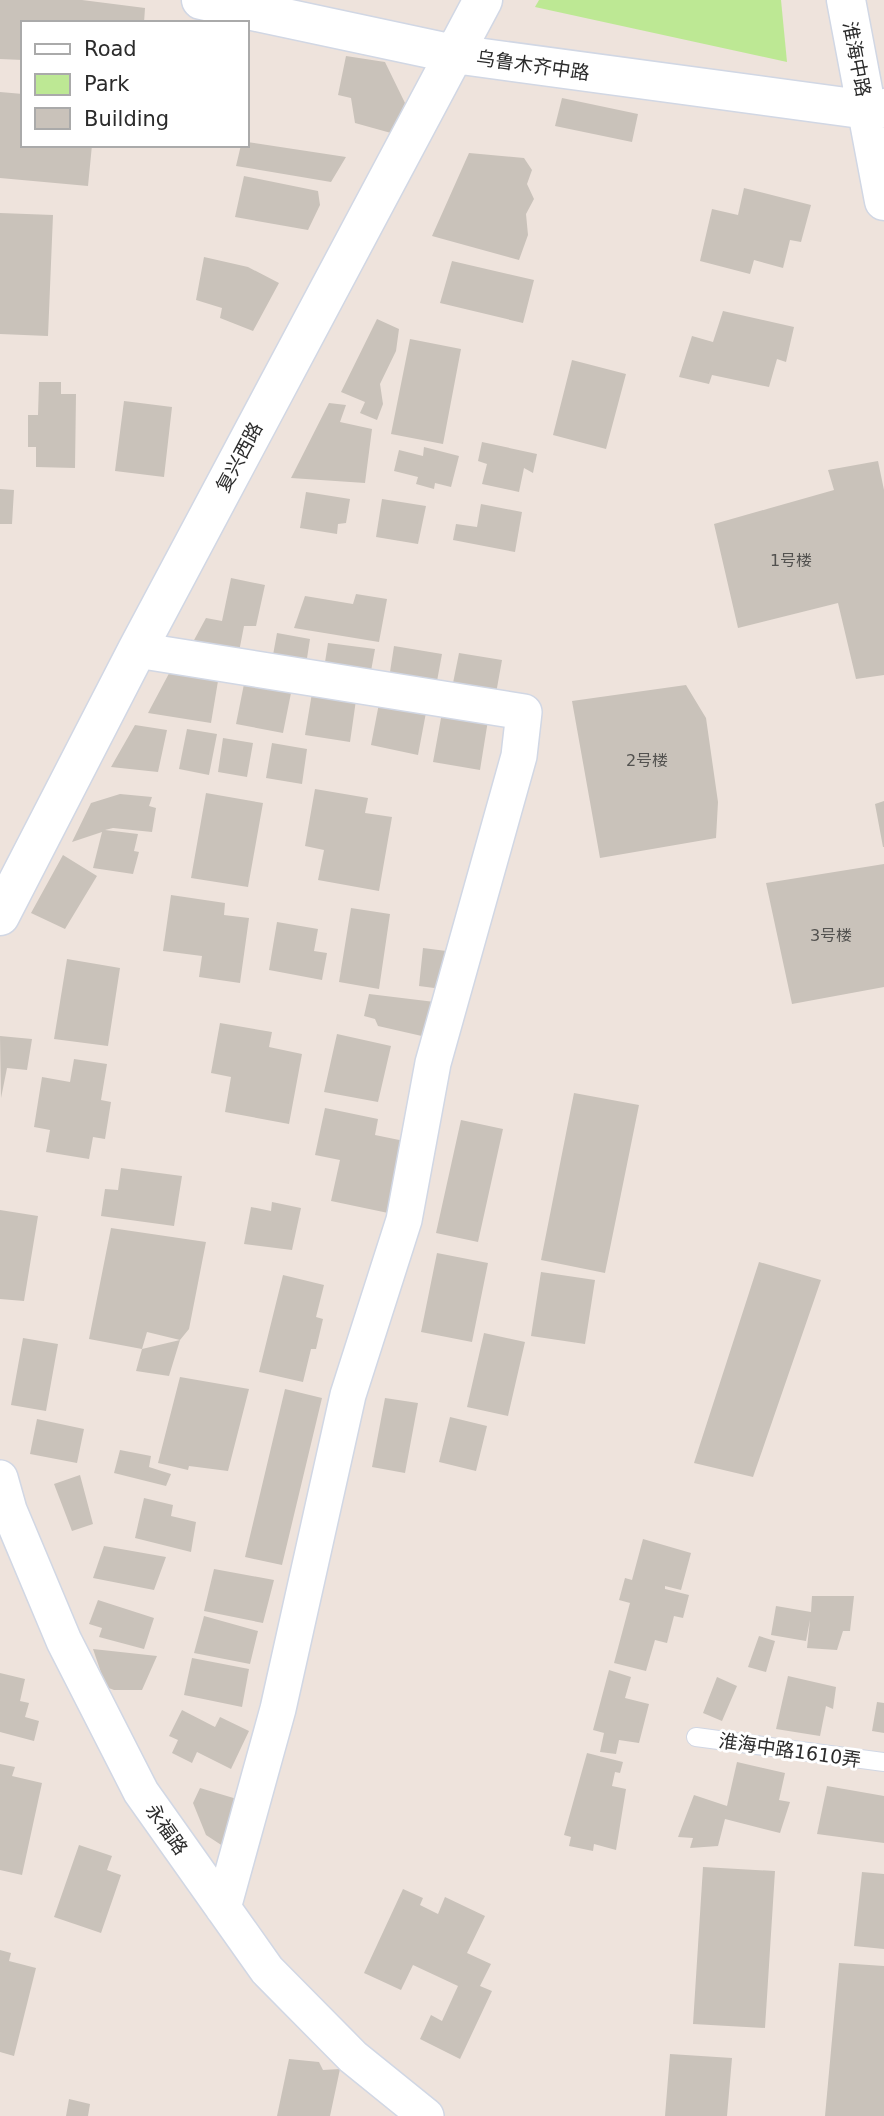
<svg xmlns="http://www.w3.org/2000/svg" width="884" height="2116" viewBox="0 0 884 2116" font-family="'DejaVu Sans','Noto Sans SC',sans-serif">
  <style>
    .green { fill: #bde894 }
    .building { fill: #c9c2ba }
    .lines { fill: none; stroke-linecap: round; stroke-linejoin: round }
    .lane-casing { stroke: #d1d7e4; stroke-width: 20 }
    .street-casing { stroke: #d1d7e4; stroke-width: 38 }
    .secondary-casing { stroke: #d1d7e4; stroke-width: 41 }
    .lane { stroke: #fff; stroke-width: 18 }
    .street { stroke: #fff; stroke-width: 35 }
    .secondary { stroke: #fff; stroke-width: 38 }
    .labels { text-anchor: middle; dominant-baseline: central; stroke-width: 6; stroke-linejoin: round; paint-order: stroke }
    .number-label { font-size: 16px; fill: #52514f }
    .street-label { font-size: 19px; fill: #2b2b2b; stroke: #fff }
  </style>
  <rect width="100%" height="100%" fill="#eee3dc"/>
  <!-- green -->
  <path class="green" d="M 539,0 L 781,0 L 787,62 L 535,7 Z"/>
  <!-- building -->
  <path class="building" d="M 0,0 L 82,0 L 145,8 L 144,23 L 23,23 L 23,60 L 0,59 Z
    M 346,56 L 385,62 L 405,103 L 391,133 L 355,123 L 351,98 L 338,95 Z
    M 0,92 L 23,94 L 23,145 L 92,145 L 88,186 L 0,178 Z
    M 562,98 L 638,114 L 632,142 L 555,126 Z
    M 247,142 L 346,157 L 331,182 L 236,166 L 241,145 L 247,145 Z
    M 469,153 L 524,158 L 532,170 L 527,184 L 534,199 L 526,214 L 528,235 L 519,260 L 432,236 Z
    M 244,176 L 318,191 L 320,205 L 308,230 L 235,217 Z
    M 744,188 L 811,205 L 801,242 L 790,240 L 783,268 L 754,260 L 750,274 L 700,261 L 712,209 L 738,215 Z
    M 0,213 L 53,215 L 48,336 L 0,334 Z
    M 204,257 L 248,267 L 279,283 L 253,331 L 220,318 L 222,308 L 196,300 Z
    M 452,261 L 534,280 L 523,323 L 440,303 Z
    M 723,311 L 794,327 L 786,362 L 777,359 L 769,387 L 712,375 L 709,384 L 679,377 L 692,336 L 713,342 Z
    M 377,319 L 399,329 L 396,351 L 380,384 L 383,404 L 377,420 L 360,413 L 365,402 L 341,392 Z
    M 410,339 L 461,349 L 443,444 L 391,434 Z
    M 572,360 L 626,374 L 606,449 L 553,435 Z
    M 39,382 L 61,382 L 61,394 L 76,394 L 75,468 L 36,467 L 36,447 L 28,447 L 28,415 L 38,415 Z
    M 124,401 L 172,407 L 164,477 L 115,471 Z
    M 329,403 L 346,405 L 340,422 L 372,429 L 365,483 L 291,478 Z
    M 482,442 L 537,454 L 533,473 L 524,468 L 519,492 L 482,484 L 487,464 L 478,461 Z
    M 424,447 L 459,456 L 451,487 L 435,483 L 434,489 L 416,484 L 418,477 L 394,471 L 399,450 L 423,456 Z
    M 878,461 L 884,490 L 884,675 L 856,679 L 838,603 L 738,628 L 714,524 L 834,490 L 828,470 Z
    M 0,489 L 14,490 L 12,524 L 0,524 Z
    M 306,492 L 350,499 L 346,523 L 338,524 L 337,534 L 300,528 Z
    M 382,499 L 426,506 L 418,544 L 376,537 Z
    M 481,504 L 522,512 L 515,552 L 453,540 L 456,524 L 477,527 Z
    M 231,578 L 265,585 L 256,626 L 244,626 L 237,662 L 187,653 L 206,618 L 222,621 Z
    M 356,594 L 387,599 L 379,642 L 294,628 L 305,596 L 353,604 Z
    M 277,633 L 310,639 L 305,671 L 271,666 Z
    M 328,643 L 375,649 L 369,682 L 323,675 Z
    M 394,646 L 442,654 L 435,692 L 388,685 Z
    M 459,653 L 502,660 L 495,699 L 451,693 Z
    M 174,664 L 219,675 L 211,723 L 148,713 Z
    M 246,674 L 293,683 L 283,733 L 236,724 Z
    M 686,685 L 706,718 L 718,802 L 716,838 L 600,858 L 572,701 Z
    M 313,687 L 357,693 L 350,742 L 305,735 Z
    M 381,693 L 428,702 L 418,755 L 371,745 Z
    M 443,707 L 489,714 L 480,770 L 433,762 Z
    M 135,725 L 167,730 L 158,772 L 111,767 Z
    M 187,729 L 217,734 L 209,775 L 179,769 Z
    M 223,738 L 253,743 L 247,777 L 218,772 Z
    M 272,743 L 307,749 L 302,784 L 266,778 Z
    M 315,789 L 368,798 L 365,813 L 392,817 L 379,891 L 318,880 L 324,850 L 305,846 Z
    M 206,793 L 263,803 L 248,887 L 191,878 Z
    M 120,794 L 152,797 L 149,806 L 156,808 L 152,832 L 113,828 L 105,830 L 138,834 L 134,851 L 139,852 L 133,874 L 93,868 L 102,832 L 72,842 L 91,803 Z
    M 884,801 L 884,847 L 883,847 L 875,804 Z
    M 63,855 L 97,876 L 65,929 L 31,913 Z
    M 884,864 L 884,987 L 792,1004 L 766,883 Z
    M 171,895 L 225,903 L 224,915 L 249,918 L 240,983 L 199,977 L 202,956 L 163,951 Z
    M 351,908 L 390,914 L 379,989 L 339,982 Z
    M 277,922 L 318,929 L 314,951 L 327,953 L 322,980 L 269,970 Z
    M 423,948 L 462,953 L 457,991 L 419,986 Z
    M 67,959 L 120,968 L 108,1046 L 54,1039 Z
    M 369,994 L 443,1003 L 435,1039 L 378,1026 L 375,1019 L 364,1016 Z
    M 220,1023 L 272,1032 L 269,1047 L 302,1054 L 289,1124 L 225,1112 L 231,1077 L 211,1073 Z
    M 337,1034 L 391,1046 L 378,1102 L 324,1092 Z
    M 0,1036 L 32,1039 L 27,1070 L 7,1068 L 1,1098 Z
    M 74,1059 L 107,1064 L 101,1100 L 111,1102 L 105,1139 L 93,1137 L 89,1159 L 46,1152 L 50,1130 L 34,1127 L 42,1077 L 70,1082 Z
    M 574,1093 L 639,1105 L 605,1273 L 541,1260 Z
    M 325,1108 L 378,1119 L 375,1135 L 409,1142 L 393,1214 L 331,1201 L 340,1160 L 315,1155 Z
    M 461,1120 L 503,1129 L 478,1242 L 436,1233 Z
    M 121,1168 L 182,1176 L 174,1226 L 101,1216 L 105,1189 L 118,1190 Z
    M 272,1202 L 301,1208 L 292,1250 L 244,1244 L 251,1207 L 271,1211 Z
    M 0,1210 L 38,1216 L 24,1301 L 0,1299 Z
    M 111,1228 L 206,1242 L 189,1329 L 180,1340 L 169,1376 L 136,1371 L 142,1349 L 180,1340 L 147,1332 L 142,1349 L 89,1339 Z
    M 437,1253 L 488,1263 L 472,1342 L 421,1332 Z
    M 759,1262 L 821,1280 L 753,1477 L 694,1463 Z
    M 541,1272 L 595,1280 L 585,1344 L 531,1336 Z
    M 283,1275 L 324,1285 L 316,1317 L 323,1319 L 316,1349 L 311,1349 L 303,1382 L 259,1372 Z
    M 484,1333 L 525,1342 L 508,1416 L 467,1407 Z
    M 23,1338 L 58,1344 L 46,1411 L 11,1405 Z
    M 180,1377 L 249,1389 L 228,1471 L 189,1466 L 188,1470 L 158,1463 Z
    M 285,1389 L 322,1398 L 282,1565 L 245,1557 Z
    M 385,1398 L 418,1403 L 405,1473 L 372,1467 Z
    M 450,1417 L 487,1426 L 476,1471 L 439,1462 Z
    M 37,1419 L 84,1429 L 77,1463 L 30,1454 Z
    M 120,1450 L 151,1456 L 149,1467 L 171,1474 L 166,1486 L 114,1473 Z
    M 80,1475 L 93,1524 L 72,1531 L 54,1484 Z
    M 144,1498 L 173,1505 L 171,1516 L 196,1522 L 191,1552 L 135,1538 Z
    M 643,1539 L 691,1553 L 681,1590 L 665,1586 L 665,1589 L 689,1595 L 683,1618 L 674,1616 L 667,1643 L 655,1640 L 646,1671 L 614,1663 L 630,1603 L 619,1600 L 625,1578 L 632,1580 Z
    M 104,1546 L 166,1557 L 154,1590 L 93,1578 Z
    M 214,1569 L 274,1580 L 263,1623 L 204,1611 Z
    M 812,1596 L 854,1596 L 850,1631 L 843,1631 L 837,1650 L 807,1648 L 810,1620 L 806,1641 L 771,1635 L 776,1606 L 811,1612 Z
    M 98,1600 L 154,1618 L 144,1649 L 99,1637 L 102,1628 L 89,1624 Z
    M 204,1616 L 258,1631 L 250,1664 L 194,1653 Z
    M 759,1636 L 775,1641 L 766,1672 L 748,1667 Z
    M 93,1649 L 157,1656 L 142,1690 L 114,1690 L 106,1687 Z
    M 192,1658 L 249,1669 L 242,1707 L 184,1695 Z
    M 609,1670 L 631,1677 L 625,1698 L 649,1704 L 639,1743 L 619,1740 L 616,1754 L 600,1752 L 604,1733 L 593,1730 Z
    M 0,1673 L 25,1679 L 20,1701 L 29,1703 L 25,1717 L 39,1721 L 34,1741 L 0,1732 Z
    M 788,1676 L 836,1687 L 833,1709 L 826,1706 L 820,1736 L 776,1729 Z
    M 717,1677 L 737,1686 L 722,1721 L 703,1713 Z
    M 877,1702 L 884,1703 L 884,1733 L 872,1731 Z
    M 182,1710 L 215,1727 L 220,1717 L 249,1731 L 231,1769 L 197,1752 L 192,1763 L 172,1753 L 178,1740 L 169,1736 Z
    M 587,1753 L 623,1762 L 620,1773 L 615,1772 L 612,1786 L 626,1789 L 616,1850 L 594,1844 L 593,1851 L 569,1846 L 571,1837 L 564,1835 Z
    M 737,1762 L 785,1773 L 779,1800 L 790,1802 L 780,1833 L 725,1819 L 718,1846 L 690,1848 L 693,1838 L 678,1837 L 694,1795 L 727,1806 Z
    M 0,1764 L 15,1767 L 12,1776 L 42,1783 L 22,1875 L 0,1870 Z
    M 827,1786 L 884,1796 L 884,1843 L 817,1834 Z
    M 200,1788 L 247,1802 L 232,1852 L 206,1835 L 193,1803 Z
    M 79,1845 L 112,1856 L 107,1870 L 121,1875 L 101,1933 L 54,1917 Z
    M 703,1867 L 775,1871 L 765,2028 L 693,2024 Z
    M 862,1872 L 884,1874 L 884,1949 L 854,1946 Z
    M 403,1889 L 423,1898 L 420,1905 L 438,1914 L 445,1897 L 485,1916 L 467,1953 L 491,1964 L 480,1986 L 492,1991 L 460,2059 L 420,2039 L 431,2015 L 442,2021 L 458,1986 L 413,1965 L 401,1990 L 364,1973 Z
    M 0,1950 L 11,1953 L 9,1961 L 36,1968 L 14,2056 L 0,2052 Z
    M 839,1963 L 884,1966 L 884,2116 L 825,2116 Z
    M 670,2054 L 732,2058 L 727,2116 L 665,2116 Z
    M 289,2059 L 319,2062 L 323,2070 L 340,2069 L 330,2116 L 277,2116 Z
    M 69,2099 L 90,2104 L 88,2116 L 66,2116 Z"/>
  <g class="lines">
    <defs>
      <path id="lane" d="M 696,1737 L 884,1762"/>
      <path id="street" d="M 137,650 L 524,712 L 519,756 L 433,1063 L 404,1220 L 348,1395 L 278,1709 L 223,1908
        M 0,1478 L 9,1510 L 64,1641 L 141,1792 L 267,1970 L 353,2057 L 426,2116"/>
      <path id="secondary" d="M 201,0 L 454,54 L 868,110 L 884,108
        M 846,0 L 884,201
        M 0,916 L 137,650 L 483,0"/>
    </defs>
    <!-- lane casing -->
    <use href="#lane" class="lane-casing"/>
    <!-- street casing -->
    <use href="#street" class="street-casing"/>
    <!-- secondary casing -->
    <use href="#secondary" class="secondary-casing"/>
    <!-- lane -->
    <use href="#lane" class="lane"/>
    <!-- street -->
    <use href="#street" class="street"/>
    <!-- secondary -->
    <use href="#secondary" class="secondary"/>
  </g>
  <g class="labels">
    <!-- number labels -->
    <g class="number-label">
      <text x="791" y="560">1号楼</text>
      <text x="647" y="760">2号楼</text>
      <text x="831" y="935">3号楼</text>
    </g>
    <!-- street labels -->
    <g class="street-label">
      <text transform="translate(857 59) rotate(79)">淮海中路</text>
      <text transform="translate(533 65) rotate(8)">乌鲁木齐中路</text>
      <text transform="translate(239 457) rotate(-62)">复兴西路</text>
      <text transform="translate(790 1750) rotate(8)">淮海中路1610弄</text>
      <text transform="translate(167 1829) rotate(55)">永福路</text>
    </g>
  </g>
  <!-- legend -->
  <rect x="21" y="21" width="228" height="126" fill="#ffffff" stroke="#aaaaaa" stroke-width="2"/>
  <rect x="35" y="44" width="35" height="10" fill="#ffffff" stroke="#aaaaaa" stroke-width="2"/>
  <text x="84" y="56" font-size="21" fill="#2b2b2b">Road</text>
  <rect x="35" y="74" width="35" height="21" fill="#bde894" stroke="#aaaaaa" stroke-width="2"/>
  <text x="84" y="91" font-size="21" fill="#2b2b2b">Park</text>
  <rect x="35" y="108" width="35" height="21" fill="#c9c2ba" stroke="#aaaaaa" stroke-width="2"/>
  <text x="84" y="126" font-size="21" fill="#2b2b2b">Building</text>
</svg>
